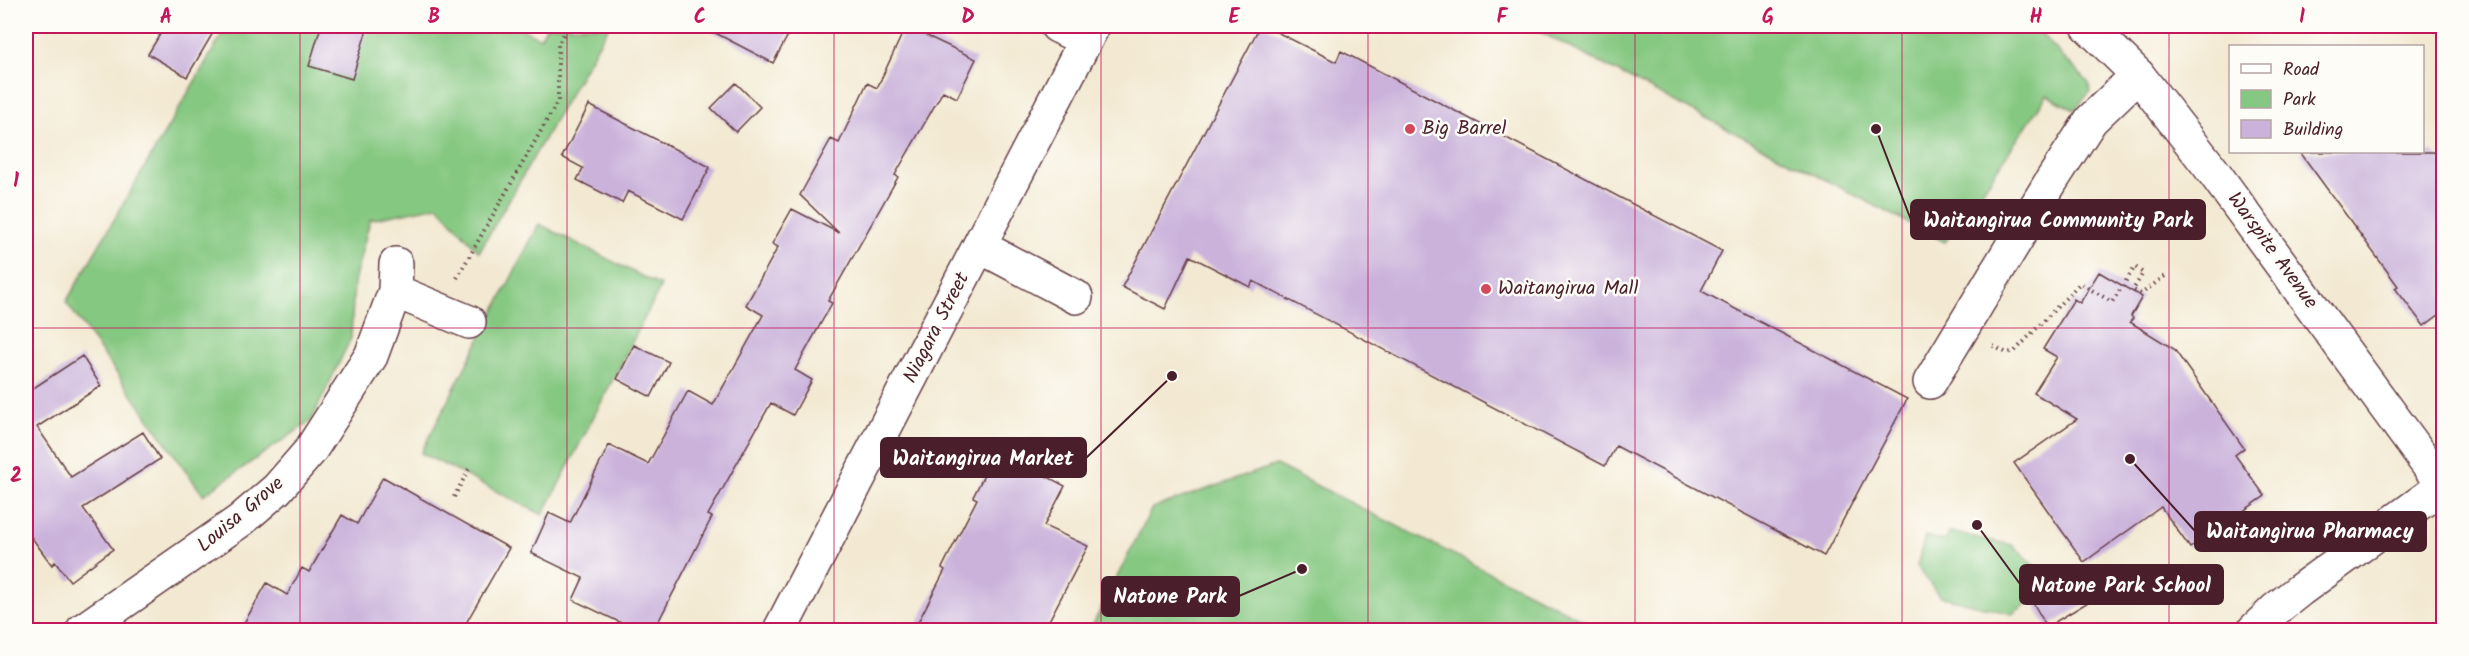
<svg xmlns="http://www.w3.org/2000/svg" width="2469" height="656" viewBox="0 0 2469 656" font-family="Kalam,sans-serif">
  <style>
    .green { fill: #85c881; stroke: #687456; stroke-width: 1.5 }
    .building { fill: #cab2db }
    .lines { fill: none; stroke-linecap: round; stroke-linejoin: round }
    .minor-casing { stroke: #633d44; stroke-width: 36 }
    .major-casing { stroke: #633d44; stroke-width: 36 }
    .path { stroke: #633d44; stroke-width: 4; stroke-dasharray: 1.5 4.5; stroke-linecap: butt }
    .minor { stroke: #fff; stroke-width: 33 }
    .major { stroke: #fff; stroke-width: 33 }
    .grid { fill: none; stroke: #c2185b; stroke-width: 1.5; stroke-opacity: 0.55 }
    .poi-dot { fill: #d1495b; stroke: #fdfcf7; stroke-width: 2 }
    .labels { text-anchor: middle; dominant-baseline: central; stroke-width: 5; stroke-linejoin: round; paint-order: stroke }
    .poi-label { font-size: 20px; fill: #4a1f2b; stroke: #fdfcf7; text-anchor: start }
    .street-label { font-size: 20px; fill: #4a1f2b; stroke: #fdfcf7 }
    .leader { fill: none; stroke: #4a1f2b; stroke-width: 2 }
    .callout-dot { fill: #4a1f2b; stroke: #fdfcf7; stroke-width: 2 }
    .callout { fill: #4a1f2b; stroke: #4a1f2b; stroke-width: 2 }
    .callout-label { font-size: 21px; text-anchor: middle; font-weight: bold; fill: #fff }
    .neatline { fill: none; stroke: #c2185b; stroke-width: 2 }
    .grid-label { font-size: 20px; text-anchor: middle; font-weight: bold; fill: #c2185b }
  </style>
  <rect width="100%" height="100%" fill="#fdfcf7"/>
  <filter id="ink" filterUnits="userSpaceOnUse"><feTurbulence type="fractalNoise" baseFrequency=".0167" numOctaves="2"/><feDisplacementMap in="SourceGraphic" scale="12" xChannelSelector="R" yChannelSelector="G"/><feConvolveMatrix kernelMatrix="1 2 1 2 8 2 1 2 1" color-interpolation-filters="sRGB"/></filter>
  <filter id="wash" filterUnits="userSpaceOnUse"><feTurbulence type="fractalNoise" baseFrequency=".008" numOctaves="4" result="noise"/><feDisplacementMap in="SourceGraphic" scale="24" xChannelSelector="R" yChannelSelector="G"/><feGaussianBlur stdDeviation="1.35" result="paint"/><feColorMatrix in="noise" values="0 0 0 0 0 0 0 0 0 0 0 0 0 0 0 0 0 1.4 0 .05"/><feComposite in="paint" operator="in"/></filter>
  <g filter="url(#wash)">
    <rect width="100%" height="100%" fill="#f3e9d2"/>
    <!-- green -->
    <path class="green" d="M 227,26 L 515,26 L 540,38 L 547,26 L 609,26 L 479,252 L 438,206 L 370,220 L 354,282 L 351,338 L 311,421 L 203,495 L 66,302 Z
      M 1529,26 L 2033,26 L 2088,82 L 2091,91 L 2074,110 L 2047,95 L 1973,205 L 1945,242 Z
      M 539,224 L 661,286 L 543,515 L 421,453 Z
      M 1276,465 L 1603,630 L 1090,630 L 1152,508 Z
      M 1950,532 L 2012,545 L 2039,570 L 2028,603 L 2012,614 L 1939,596 L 1917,566 L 1925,536 L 1945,541 Z"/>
    <g id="blocks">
      <!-- building -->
      <path class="building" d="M 165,26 L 217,26 L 187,77 L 148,54 Z
        M 321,26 L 368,26 L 352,79 L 309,66 Z
        M 702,26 L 793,26 L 773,63 Z
        M 906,26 L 976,59 L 957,98 L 943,91 L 895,175 L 898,177 L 828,301 L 832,303 L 795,370 L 812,380 L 793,415 L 771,403 L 708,515 L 712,517 L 654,630 L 636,630 L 573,600 L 583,578 L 531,553 L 549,513 L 570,523 L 609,445 L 648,464 L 688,391 L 713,405 L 763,315 L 746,305 L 778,247 L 772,244 L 792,209 L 839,233 L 800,195 L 831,139 L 839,143 L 867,83 L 877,88 Z
        M 1260,26 L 1265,26 L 1336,62 L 1341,51 L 1722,251 L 1701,291 L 1907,399 L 1824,556 L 1616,446 L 1605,466 L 1253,281 L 1250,287 L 1190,256 L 1165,309 L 1122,287 Z
        M 736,83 L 760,107 L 736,132 L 711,108 Z
        M 589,105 L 710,167 L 683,219 L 628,191 L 622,203 L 577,180 L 583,168 L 562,157 Z
        M 2300,152 L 2434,152 L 2444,165 L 2444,311 L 2424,326 L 2395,288 L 2398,286 Z
        M 2099,272 L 2142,297 L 2131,316 L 2133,318 L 2130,322 L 2174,349 L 2244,448 L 2235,455 L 2265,496 L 2190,548 L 2161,507 L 2084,562 L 2014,463 L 2077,419 L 2034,393 L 2057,357 L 2043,349 L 2074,299 L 2080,303 Z
        M 634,345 L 669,362 L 651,397 L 617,379 Z
        M 82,356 L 101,386 L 37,427 L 71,477 L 143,432 L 160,459 L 83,508 L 113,549 L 70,581 L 55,562 L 52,565 L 26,530 L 26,393 Z
        M 997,450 L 1065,486 L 1044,526 L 1088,546 L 1044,630 L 914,630 L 945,570 L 942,568 L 977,499 L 973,497 Z
        M 383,477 L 509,548 L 462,630 L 240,630 L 267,583 L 287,595 L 302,568 L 309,572 L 342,515 L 357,524 Z
        M 2075,575 L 2090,601 L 2047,627 L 2032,601 Z"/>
    </g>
  </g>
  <g filter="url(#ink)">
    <use href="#blocks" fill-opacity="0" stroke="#633d44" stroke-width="1.5"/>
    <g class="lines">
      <defs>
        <path id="minor" d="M 1057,26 L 1085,40
          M 979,246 L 1076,297
          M 395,291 L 469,322
          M 1930,382 L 2052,180 L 2091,120 L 2138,75
          M 83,630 L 241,520 L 277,489 L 310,451 L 371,356 L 395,291 L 396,264
          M 780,630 L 1093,26
          M 2254,630 L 2276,609 L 2300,590 L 2443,486"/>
        <path id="major" d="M 2088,26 L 2138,75 L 2213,171 L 2444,487"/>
      </defs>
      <!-- minor casing -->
      <use href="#minor" class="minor-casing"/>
      <!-- major casing -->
      <use href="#major" class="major-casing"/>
      <!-- path -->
      <path class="path" d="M 457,278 L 558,101 L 558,45 L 568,26
        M 1993,346 L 2007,353 L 2015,351 L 2080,283 L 2112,302 L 2135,267 L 2143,273 L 2133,290 L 2141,294 L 2165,276
        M 454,497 L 469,469"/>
      <!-- minor -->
      <use href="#minor" class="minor"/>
      <!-- major -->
      <use href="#major" class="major"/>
    </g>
  </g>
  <!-- grid -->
  <path class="grid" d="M 300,26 L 300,630M 567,26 L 567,630M 834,26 L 834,630M 1101,26 L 1101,630M 1368,26 L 1368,630M 1635,26 L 1635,630M 1902,26 L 1902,630M 2169,26 L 2169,630M 26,328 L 2444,328"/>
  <!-- markers -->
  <g class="poi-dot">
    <circle cx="1410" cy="129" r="6"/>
    <circle cx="1486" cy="289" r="6"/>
  </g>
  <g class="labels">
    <!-- poi labels -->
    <g class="poi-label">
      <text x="1422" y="129">Big Barrel</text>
      <text x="1498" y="289">Waitangirua Mall</text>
    </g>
    <!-- street labels -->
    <g class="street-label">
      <text transform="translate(2272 251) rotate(54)">Warspite Avenue</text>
      <text transform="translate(937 328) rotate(-63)">Niagara Street</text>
      <text transform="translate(241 515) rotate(-40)">Louisa Grove</text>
    </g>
  </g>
  <!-- callouts -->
  <path class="leader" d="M1876 129L1911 220M1172 376L1086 458M2130 459L2195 531M1977 525L2020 584M1302 569L1239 596"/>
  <g class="callout-dot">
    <circle cx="1876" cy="129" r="6"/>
    <circle cx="1172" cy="376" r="6"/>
    <circle cx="2130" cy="459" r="6"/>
    <circle cx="1977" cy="525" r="6"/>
    <circle cx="1302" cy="569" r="6"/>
  </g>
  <g class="callout">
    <rect x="1911" y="200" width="294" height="39" rx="6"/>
    <rect x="881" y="438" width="205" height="39" rx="6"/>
    <rect x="2195" y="512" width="231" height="39" rx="6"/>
    <rect x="2020" y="565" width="203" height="39" rx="6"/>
    <rect x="1102" y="577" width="137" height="39" rx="6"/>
  </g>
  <g class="callout-label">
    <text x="2058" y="227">Waitangirua Community Park</text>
    <text x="983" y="465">Waitangirua Market</text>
    <text x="2310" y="538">Waitangirua Pharmacy</text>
    <text x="2121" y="592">Natone Park School</text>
    <text x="1170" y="603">Natone Park</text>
  </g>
  <!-- margin -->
  <rect width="2469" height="656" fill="none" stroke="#fdfcf7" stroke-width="66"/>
  <!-- legend -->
  <rect x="2229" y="45" width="195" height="108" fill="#fdfcf7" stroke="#b5a4a5" stroke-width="1.5"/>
  <rect x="2241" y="64" width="30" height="9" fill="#ffffff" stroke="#b5a4a5" stroke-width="1.5"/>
  <text x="2283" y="75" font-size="18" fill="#4a1f2b">Road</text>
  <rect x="2241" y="90" width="30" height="18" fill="#85c881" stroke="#b5a4a5" stroke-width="1.5"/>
  <text x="2283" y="105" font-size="18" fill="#4a1f2b">Park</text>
  <rect x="2241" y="120" width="30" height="18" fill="#cab2db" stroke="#b5a4a5" stroke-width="1.5"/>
  <text x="2283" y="135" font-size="18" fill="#4a1f2b">Building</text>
  <rect x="33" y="33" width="2403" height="590" class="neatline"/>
  <g class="grid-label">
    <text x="166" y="23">A</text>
    <text x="434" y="23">B</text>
    <text x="700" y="23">C</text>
    <text x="968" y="23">D</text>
    <text x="1234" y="23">E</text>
    <text x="1502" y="23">F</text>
    <text x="1768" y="23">G</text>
    <text x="2036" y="23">H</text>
    <text x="2302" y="23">I</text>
    <text x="16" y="187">1</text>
    <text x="16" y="482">2</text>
  </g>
</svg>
